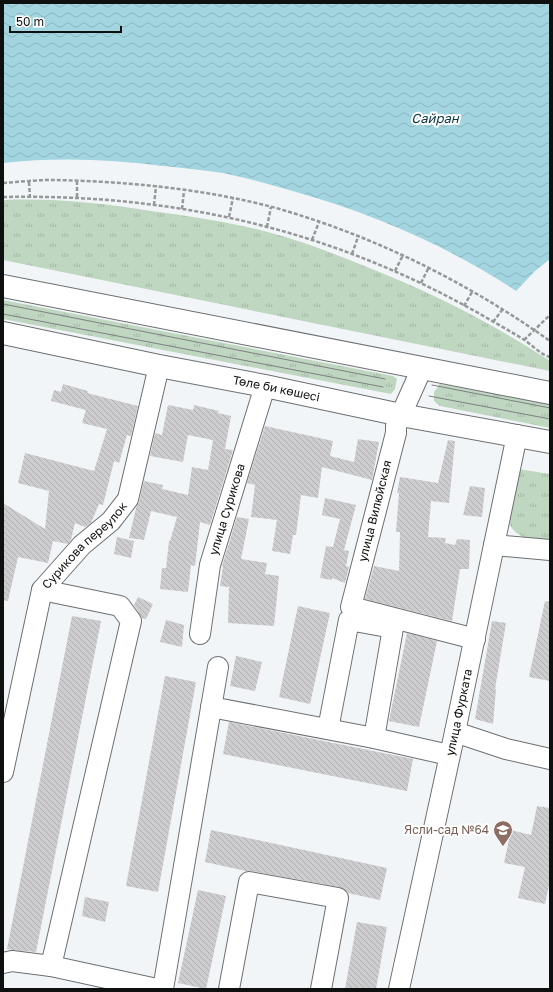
<svg xmlns="http://www.w3.org/2000/svg" width="553" height="992" viewBox="0 0 553 992" font-family="'Golos Text',sans-serif">
<style>
.grass{fill:url(#grass-tufts)}
.water{fill:url(#water-waves)}
.building{fill:url(#building-back-hatch)}
.lines{fill:none;stroke-linecap:round;stroke-linejoin:round}
.minor-casing{stroke:#6d7072;stroke-width:22}
.major-casing{stroke:#6d7072;stroke-width:24}
.path{stroke:#959899;stroke-width:2.5;stroke-dasharray:4 2;stroke-linecap:butt}
.minor{stroke:#fff;stroke-width:20}
.major{stroke:#fff;stroke-width:22}
.tram{stroke:#7e8081;stroke-width:1}
.labels{text-anchor:middle;stroke-width:4;stroke-linejoin:round;paint-order:stroke}
.street-label{font-size:12px;fill:#0e0f0f;stroke:#fff}
.education-label{font-size:12px;fill:#785e54;stroke:#fff;text-anchor:end}
.water-label{font-size:13px;font-style:italic;fill:#0a3841;stroke:#fff}
</style>
<defs>
<pattern id="grass-tufts" width="24" height="20" patternUnits="userSpaceOnUse"><rect width="24" height="20" fill="#bfd6c1"/><path d="M3 7l-1-3M5 7V3M7 7l1-3M15 17l-1-3M17 17v-4M19 17l1-3" fill="none" stroke="#a3b6a5"/></pattern>
<pattern id="water-waves" width="16" height="10" patternUnits="userSpaceOnUse"><rect width="16" height="10" fill="#a3d5e0"/><path d="M0 5q4-4 8 0t8 0" fill="none" stroke="#8bb6bf"/></pattern>
<pattern id="building-back-hatch" width="6" height="6" patternUnits="userSpaceOnUse"><rect width="6" height="6" fill="#cdcccf"/><path d="M-1 5l2 2M0 0l6 6M5-1l2 2" fill="none" stroke="#afaeb1"/></pattern>
</defs>
<rect width="100%" height="100%" fill="#f2f5f7"/>
<path class="grass" d="M3,200C52,198 102,203 151,211C183,215 215,220 247,227C288,236 328,251 367,267C431,292 492,323 550,361V371L3,260Z
M3,300L393,376L397,379L395,389L391,394L3,319Z
M440,384L550,404V428L440,406L434,401V392Z
M518,469L550,474V541C534,540 517,540 509,523Z"/>
<path class="water" d="M3,3H550V259L535,271L516,291C448,246 374,214 296,192C272,185 248,178 223,173C203,170 183,168 163,166C109,159 57,157 3,163Z"/>
<path class="building" d="M63,384L88,391L87,393L138,406L131,436L127,435L119,463L114,461L103,505L99,504L91,523L85,527L75,523L71,540L68,544L53,541L48,563L18,557L8,601L3,600V503L45,529L49,491L18,483L25,453L94,471L107,429L82,423L86,410L51,401L54,390L61,392Z
M168,405L193,410L194,405L219,411L218,413L231,416L225,449L233,450L210,525L200,522L195,566L191,565L188,592L160,589L162,568H166L169,541H170L177,517L151,511L144,540L129,538L136,508L139,502L144,481L163,485L162,489L188,495L192,467L208,470L213,440L188,435L183,462L150,456L155,433L162,435Z
M265,426L333,441L330,456L354,462L358,439L379,442L372,480L322,467L318,498L301,495L296,535H293L290,554L272,551L277,520L251,517L255,485L247,483Z
M448,440L455,441L449,503L431,501L428,537L446,538L445,543L455,545L457,539L470,540L469,569H460L452,621L365,599L374,566L399,571L400,532H396L399,493H397L400,477L438,483Z
M470,486L485,488L482,517L463,515Z
M325,498L356,505L344,550L349,551L346,566L349,567L345,583L332,578V580L320,578L326,546L333,547L340,519L322,515Z
M237,517L249,519L241,559L267,563L265,574L279,576L274,626L228,623L229,587L220,586L223,566H222Z
M117,537L134,541L131,558L114,554Z
M138,597L153,604L146,619L142,618L134,605Z
M545,601L550,602V681L529,677Z
M298,606L330,613L310,704L279,697Z
M72,616L101,621L36,952L12,950L7,949Z
M166,620L184,625L182,647L160,642Z
M492,621L506,623L495,689H496L493,724L475,719Z
M407,633L437,641L419,727L389,721Z
M236,656L262,662L255,691L230,686Z
M165,676L196,682L158,892L126,886Z
M229,722L413,759L407,791L223,754Z
M537,806L550,808V881L545,904L518,898L525,867L504,863L511,830L531,835Z
M211,830L387,868L380,900L348,893L345,889L340,887L251,871H246L205,862Z
M198,890L226,896L206,989L178,983Z
M85,897L109,902L105,922L82,916Z
M357,922L387,927L376,989H345Z"/>
<g class="lines">
<defs>
<g id="minor">
<path d="M422,368L396,426V433L351,607L475,639"/>
<path d="M494,545L550,550"/>
<path d="M42,590L120,606L131,621L51,966"/>
<path id="s1" d="M200,634L210,565L265,386"/>
<path d="M211,707L374,738L449,755"/>
<path d="M328,729L349,620L393,628L374,738"/>
<path d="M455,732L506,749L550,759"/>
<path id="s2" d="M3,772L42,590L82,545L111,521L128,499L159,366"/>
<path d="M3,963L12,961L51,966L157,989"/>
<path d="M163,989L218,667"/>
<path d="M229,989L249,882L338,898L321,989"/>
<path id="s3" d="M399,989L455,732L517,435"/>
</g>
<g id="major">
<path d="M3,286L550,393"/>
<path id="s4" d="M3,333L159,366L265,386L401,415L550,442"/>
</g>
</defs>
<use href="#minor" class="minor-casing"/>
<use href="#major" class="major-casing"/>
<path class="path" d="M77,181V198
M29,182L30,197
M3,183C19,182 35,180 51,180C124,181 206,189 276,208C374,236 467,282 550,341
M3,197C147,194 283,219 414,280C451,297 488,318 523,339C531,344 541,355 550,357
M154,205L156,186
M182,209L184,191
M229,217L233,198
M267,227L271,207
M312,240L319,222
M352,254L358,237
M395,271L403,255
M421,283L429,267
M464,306L472,292
M493,322L503,309
M524,340L550,315"/>
<use href="#minor" class="minor"/>
<use href="#major" class="major"/>
<path class="tram" d="M3,304L385,379
M3,314L383,387
M432,385L550,408
M429,396L550,419"/>
</g>
<defs>
<symbol id="school-pin" viewBox="-11 -11 22 30"><path d="M0 17L-7.5 6A9.5 9.5 0 1 1 7.5 6Z" fill="#8d6e63" stroke="#fff"/><path d="M0-5L7-2L0 1L-7-2ZM-4 1L0 2.5L4 1V4Q0 6-4 4Z" fill="#fff"/></symbol>
</defs>
<g fill-rule="evenodd">
<use href="#school-pin" x="492" y="819" width="22" height="30"/>
</g>
<g class="labels">
<g class="street-label">
<text dy="4" stroke="none"><textPath href="#s4" startOffset="279">Төле би көшесі</textPath></text>
<text dy="4" stroke="none"><textPath href="#s1" startOffset="128">улица Сурикова</textPath></text>
<text transform="translate(375 511) rotate(-76)" y="4">улица Вилюйская</text>
<text dy="4" stroke="none"><textPath href="#s2" startOffset="248">Сурикова переулок</textPath></text>
<text dy="4" stroke="none"><textPath href="#s3" startOffset="283">улица Фурката</textPath></text>
</g>
<g class="education-label">
<text x="489" y="834">Ясли-сад №64</text>
</g>
<g class="water-label">
<text x="435" y="123">Сайран</text>
</g>
</g>
<rect width="553" height="992" fill="none" stroke="#0e0f0f" stroke-width="8"/>
<path d="M10 26v6h111v-6" fill="none" stroke="#0e0f0f" stroke-width="2"/>
<text x="16" y="26" font-size="12" fill="#0e0f0f" stroke="#ffffff" stroke-width="3" paint-order="stroke">50 m</text>
</svg>
